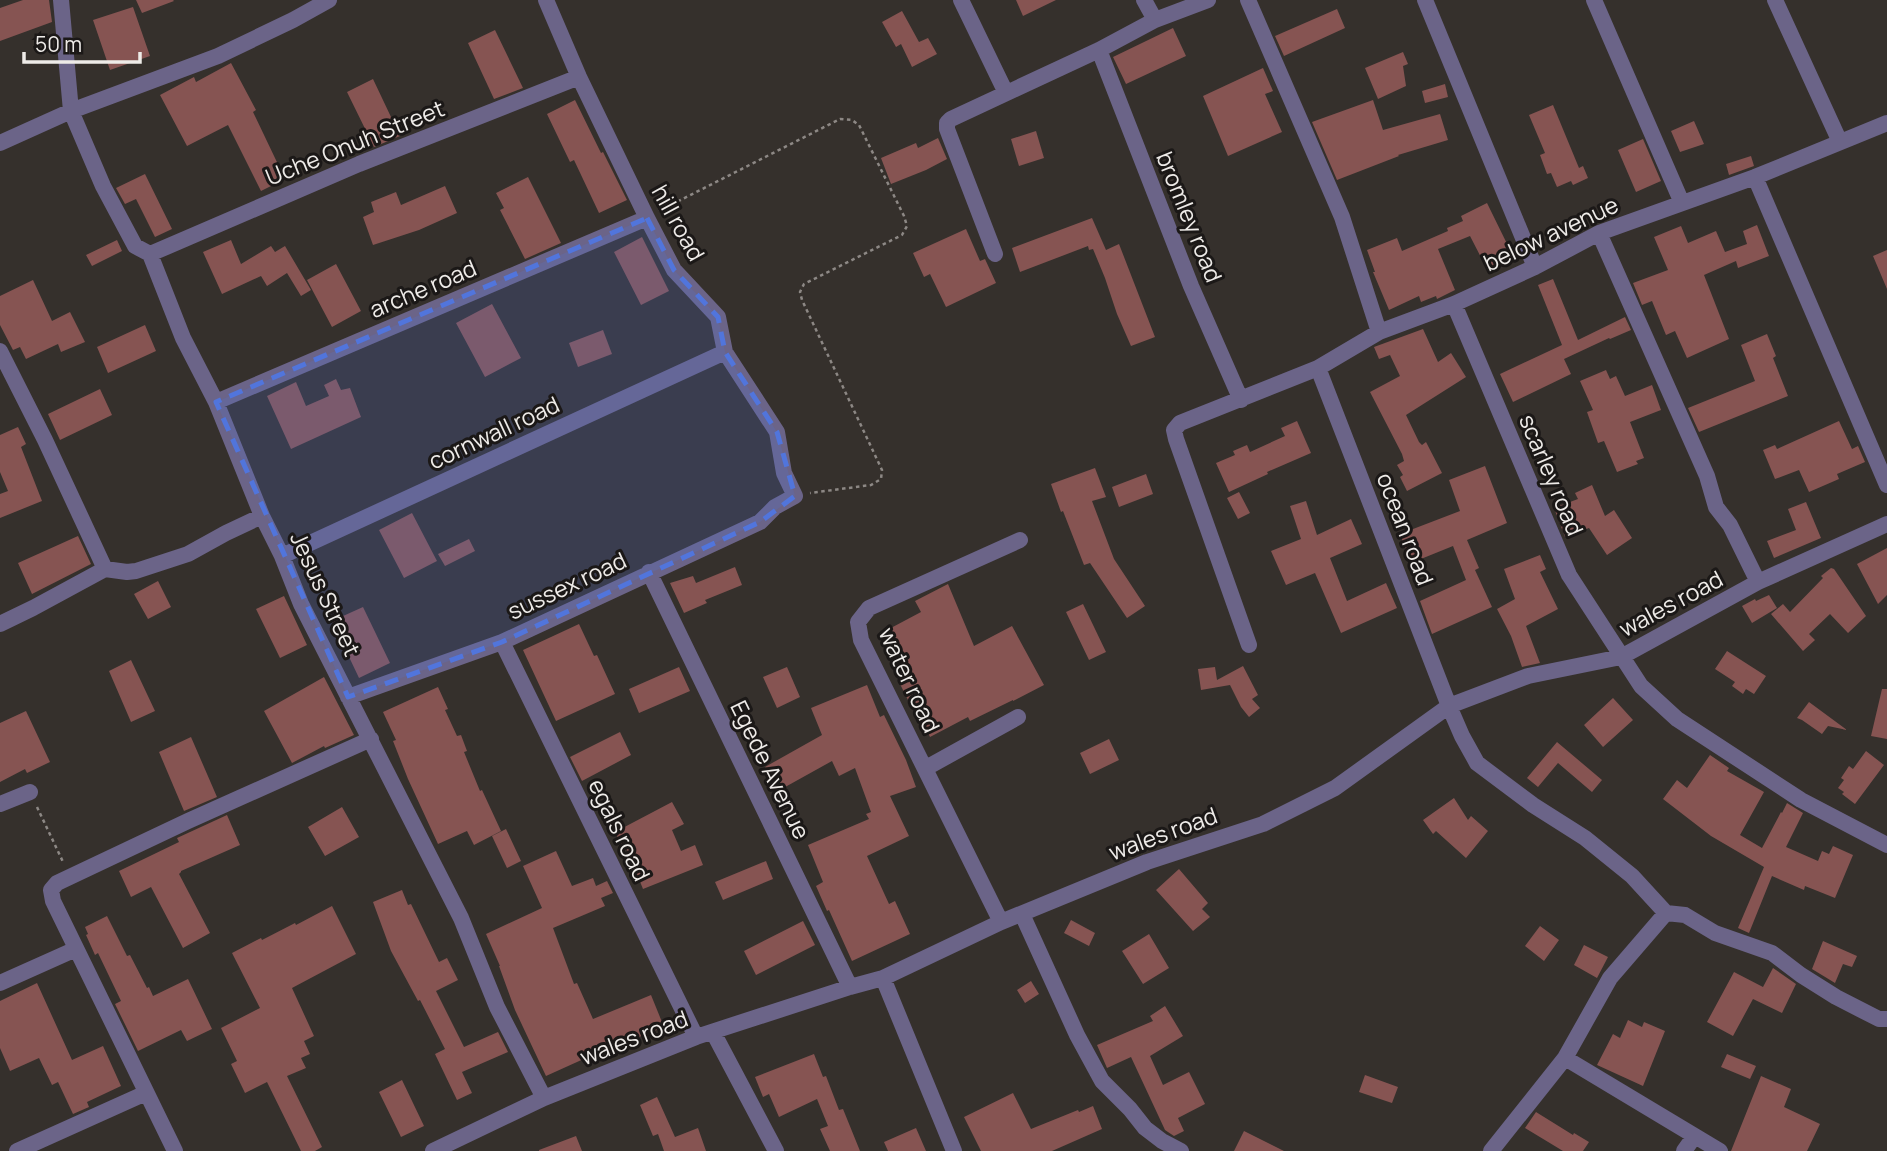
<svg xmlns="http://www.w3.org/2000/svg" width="1887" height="1151" viewBox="0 0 1887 1151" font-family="Manrope,sans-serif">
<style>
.building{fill:#865452}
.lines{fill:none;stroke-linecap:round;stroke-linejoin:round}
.path{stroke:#8d8885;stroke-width:2.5;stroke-dasharray:3.5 3.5;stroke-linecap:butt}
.minor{stroke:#6b6488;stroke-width:16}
.marked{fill:#5175dc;fill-opacity:0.2;stroke:#5175dc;stroke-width:5;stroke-dasharray:14 9;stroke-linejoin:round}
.labels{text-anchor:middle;stroke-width:6;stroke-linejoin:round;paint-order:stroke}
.street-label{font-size:23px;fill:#eeebe8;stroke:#1b1817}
</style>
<rect width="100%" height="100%" fill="#35302c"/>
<path class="building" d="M23,0H49L52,22L0,41V8Z
M136,0H173L174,1L142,13Z
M1016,0H1056L1023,16Z
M133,7L150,56L110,70L93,20Z
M1337,9L1345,28L1284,56L1275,36Z
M902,11L919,42L928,38L937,54L912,67L901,44L896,47L882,22Z
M1173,28L1186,56L1126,84L1113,57Z
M495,30L523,88L494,99L468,43Z
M1403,52L1408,64L1403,66L1406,86L1378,99L1365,68Z
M231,63L256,110L253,112L285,179L261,191L228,125L187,146L160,95L194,77L196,82Z
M1263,68L1273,91L1265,94L1282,132L1228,156L1203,96Z
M373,79L400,136L374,147L347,92Z
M1445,84L1448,97L1425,103L1422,91Z
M575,100L601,153L603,152L627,200L599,213L574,160L570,162L547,114Z
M1373,100L1383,130L1440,114L1448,140L1398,155L1399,156L1337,180L1312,122Z
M1553,105L1579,168L1583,166L1588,178L1573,185L1571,181L1557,187L1551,173L1547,174L1540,155L1545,153L1529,115Z
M1694,121L1704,144L1680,152L1671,131Z
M1036,131L1044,158L1019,166L1011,139Z
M938,138L947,159L926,170L891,184L881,158L916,143L918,148Z
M1643,139L1661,181L1636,192L1618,150Z
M1751,156L1754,166L1729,175L1726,164Z
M145,174L172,229L155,237L136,199L125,204L116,188Z
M528,177L561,243L525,259L500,210L504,208L496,193Z
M445,186L457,213L419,230L373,245L363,217L374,212L371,202L396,192L401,205Z
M1487,203L1513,256L1487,269L1470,236L1438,249L1455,290L1437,299L1436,296L1421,302L1419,296L1389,310L1373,272H1375L1367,250L1397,238L1402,251L1448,231L1447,228L1463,221L1461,216Z
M1092,218L1106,250L1119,244L1155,337L1131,346L1117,314L1105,278L1093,249L1089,250L1088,246L1020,272L1012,248Z
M1757,225L1769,256L1738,268L1736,261L1704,275L1729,339L1687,358L1675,331L1666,335L1652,301L1642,305L1633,283L1668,270L1654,237L1681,226L1688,243L1716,231L1725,252L1747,244L1743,231Z
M966,229L980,261L985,259L996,283L946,307L930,274L924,277L913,253Z
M642,237L669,291L641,305L614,252Z
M117,240L122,251L92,266L86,255Z
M231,240L241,264L271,246L275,252L285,246L311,290L301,296L287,273L267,286L261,276L222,294L203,252Z
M1887,250V289L1873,256Z
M336,264L361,311L332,327L307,280Z
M1553,279L1578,340L1625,317L1631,330L1610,339L1609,338L1564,359L1571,374L1513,402L1500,374L1562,345L1538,285Z
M33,280L52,321L70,312L85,342L61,352L58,344L26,359L20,347L13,350L0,325V296Z
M492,304L521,358L485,377L456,323Z
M145,325L156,351L108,373L97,347Z
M1423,329L1438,362L1451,353L1466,377L1406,415L1419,442L1422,445L1426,442L1442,473L1407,491L1400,477L1403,475L1397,465L1404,461L1402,454L1370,392L1400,376L1390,355L1379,359L1374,347Z
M603,330L612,354L578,367L569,343Z
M1767,334L1776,356L1773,358L1788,396L1699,432L1688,408L1755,381L1741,345Z
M1606,370L1610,379L1616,376L1625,396L1652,385L1661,410L1630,422L1644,458L1636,461L1638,464L1617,472L1604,441L1598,443L1587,412L1593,410L1580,381Z
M336,379L341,390L350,388L361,417L291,449L267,396L296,382L306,406L329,396L324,385Z
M100,389L112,415L60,440L48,414Z
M1297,421L1311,453L1267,472L1268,474L1229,492L1216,463L1235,455L1233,451L1247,445L1250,452L1285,436L1281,428Z
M1839,421L1852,449L1858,446L1865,462L1837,474L1839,479L1809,492L1799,470L1775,479L1763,450L1775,445L1777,449Z
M18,427L26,444L21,447L42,501L0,518V494L8,491L0,472V435Z
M1485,466L1507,523L1467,540L1479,568L1475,570L1492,607L1432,634L1420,601L1466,580L1453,546L1411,563L1400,534L1460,511L1449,480Z
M1095,468L1106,497L1092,501L1114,559L1145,606L1127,618L1090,563L1084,565L1063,511L1061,512L1051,484Z
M1146,474L1153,494L1119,507L1112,487Z
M1592,485L1605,516L1614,510L1632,538L1607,555L1589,528L1565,537L1554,508L1578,499L1575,493Z
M1239,492L1250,513L1238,519L1227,498Z
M1306,501L1317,535L1351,519L1362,544L1330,558L1347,601L1386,583L1397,608L1341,633L1315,573L1286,585L1271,551L1301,539L1290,506Z
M1806,502L1821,538L1774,558L1767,541L1796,530L1788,509Z
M412,513L437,561L404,578L379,530Z
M78,536L91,564L32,594L18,563Z
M469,539L475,551L445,566L438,554Z
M1887,548V595L1878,604L1857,564Z
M1540,555L1546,569L1540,572L1558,609L1526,626L1540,663L1522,667L1511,636L1497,609L1515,599L1504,569Z
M735,567L742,585L705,600L707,603L684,613L670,583L693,576L696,583Z
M1831,568L1834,569L1866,616L1848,633L1830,614L1809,634L1815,640L1803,651L1771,614L1783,604L1790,612L1823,578L1821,576Z
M158,581L171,607L148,619L134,594Z
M948,584L974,646L1012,626L1044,685L1013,701V700L970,721L968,717L930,737L915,706L912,708L900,684L906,681L891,652L899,648L889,629L921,612L915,601Z
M1769,595L1777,608L1752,623L1742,606L1755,599L1756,601Z
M284,596L307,645L280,658L256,609Z
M1083,604L1106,652L1089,660L1066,612Z
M363,607L390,663L359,678L332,621Z
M579,624L594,656L597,655L615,694L556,721L523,650Z
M1727,651L1766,676L1754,694L1746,689L1743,694L1732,686L1735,682L1715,669Z
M131,660L155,711L131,722L109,671Z
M1243,666L1258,695L1252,699L1260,708L1249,717L1241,707L1230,685L1201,690L1198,669L1215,667L1217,680Z
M679,667L690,691L639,713L629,689Z
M787,667L800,697L777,708L763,677Z
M324,677L354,735L325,748L324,746L292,763L264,711Z
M867,685L880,717L884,715L906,760L916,787L890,796L909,836L867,856L889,904L895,901L910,934L852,961L829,910L827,911L816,886L823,882L808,845L869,819L866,814L871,812L855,768L839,776L832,761L778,791L765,767L822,735L811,708Z
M438,687L448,709L445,710L457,736L461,735L467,751L464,752L480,791L482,790L501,831L474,845L467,831L438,844L408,779L393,741L396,740L383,712Z
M1882,689H1887V739L1871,736Z
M1613,698L1633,720L1603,747L1584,725Z
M1809,702L1847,730L1828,726L1822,734L1802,720L1797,718Z
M26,711L50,762L27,773L25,769L0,782V723Z
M620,732L631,755L582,781L570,757Z
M191,737L217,797L184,811L159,752Z
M1109,739L1119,760L1090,774L1080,753Z
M1557,742L1602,780L1592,792L1558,763L1538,787L1527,778Z
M1866,751L1884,765L1855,804L1842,794L1844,792L1838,788L1844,780L1841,778L1849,766L1853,769Z
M1710,755L1729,768L1727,771L1764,792L1740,835L1762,848L1781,812L1782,813L1787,803L1803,813L1786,847L1818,861L1822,851L1829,854L1833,846L1853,855L1835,898L1805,886L1804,890L1772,876L1749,933L1738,928L1764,867L1711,836L1663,799L1677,780L1687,788Z
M1454,798L1468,820L1471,816L1488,831L1466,858L1436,831L1433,834L1423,820Z
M672,802L684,824L672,830L681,851L695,845L703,865L643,889L626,847L623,849L615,832Z
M342,807L359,837L325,856L308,827Z
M227,815L240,845L181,871V872L179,874L210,933L183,948L151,887L131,897L119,871L179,842L177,838Z
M506,829L521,861L507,868L492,836Z
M556,851L572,886L593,878L596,886L607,881L613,893L601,898L605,906L553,928L574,984L577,983L593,1019L651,995L664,1027L609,1049L608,1048L546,1076L515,1010L499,966H500L486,934L542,908L523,866Z
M766,861L773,879L723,900L715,882Z
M1179,869L1208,903L1202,909L1210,917L1193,931L1156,890Z
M402,890L408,905L411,904L439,962L447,958L458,980L436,991L464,1047L498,1032L508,1052L462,1072L472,1093L457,1100L435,1054L445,1049L420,1000L418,1001L391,951L373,902Z
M332,906L356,954L292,988L314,1036L304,1041L310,1054L301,1058L306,1068L287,1076L322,1147L315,1151H301L267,1082L245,1093L231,1064L237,1061L221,1028L260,1008L232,953L261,938L262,940L295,923L296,925Z
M107,916L127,956L130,955L147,988L149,987L153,996L188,979L212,1029L187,1041L181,1030L138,1051L115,1004L121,1001L98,953L95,955L86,935L88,934L85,927Z
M1071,920L1095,933L1089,946L1064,933Z
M803,921L815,945L756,975L744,951Z
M1540,926L1559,940L1544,961L1525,946Z
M1149,934L1169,968L1143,984L1122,951Z
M1823,941L1857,956L1852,967L1843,964L1835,983L1812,969Z
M1584,945L1608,957L1597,978L1574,965Z
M1773,968L1796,984L1782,1013L1753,999L1733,1036L1707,1022L1734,972L1763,987Z
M1031,981L1039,994L1025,1003L1017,990Z
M37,983L72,1060L103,1046L121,1086L87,1102L89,1107L73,1114L58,1082L52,1085L39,1058L10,1071L0,1048V1001Z
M1165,1006L1183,1036L1150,1056L1163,1085L1189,1072L1205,1104L1178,1118L1184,1131L1174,1136L1165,1130L1131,1057L1107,1068L1097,1045L1153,1021L1150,1016Z
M1628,1020L1642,1027L1644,1022L1665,1031L1643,1086L1597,1065L1613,1034L1620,1038Z
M814,1054L823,1077L826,1076L839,1110L843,1109L860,1151H830L820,1129L828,1126L817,1099L779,1117L769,1094L763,1097L755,1077Z
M1727,1054L1756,1066L1750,1079L1721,1067Z
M1365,1075L1398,1087L1392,1103L1359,1092Z
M1761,1076L1791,1089L1784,1107L1820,1124L1807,1151H1731Z
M402,1080L424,1126L401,1137L379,1092Z
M1013,1093L1031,1129L1078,1110L1079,1112L1093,1106L1102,1129L1052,1151H981L964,1117Z
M657,1097L675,1137L698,1128L706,1151H664L658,1134L653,1136L640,1105Z
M1536,1112L1573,1135L1574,1133L1589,1142L1583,1151H1563L1525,1128Z
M916,1128L926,1151H888L884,1142Z
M1244,1131L1284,1151H1234Z
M576,1136L582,1151H539V1150Z"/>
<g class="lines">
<path class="path" d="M659,211L840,119L852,120L859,125L904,216L907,226L902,235L804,284L800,292L802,300L882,470L881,479L871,485L810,493
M37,807L64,864"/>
<path class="minor" d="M61,0L71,111L103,186L135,246L150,254L183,338L216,402L262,516L282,556L301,604L461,918L497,1007L544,1098
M961,0L1006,93
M1144,0L1155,20
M1248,0L1342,217L1379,332
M1425,0L1535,267
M1594,0L1682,203
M1775,0L1840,142
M1099,50L1191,286L1241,400
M0,143L71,111L218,56L293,20L329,0
M1755,177L1887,485
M1599,233L1707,476L1716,507L1730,525L1758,582
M150,254L359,164L579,77
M995,254L947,129V123L951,119L1099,50L1155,20L1208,0
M1454,304L1569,575L1641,686L1677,719L1801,800L1887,845
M0,351L45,440L105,569
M1318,368L1449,706L1462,736L1477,763L1533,805L1585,838L1632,876L1666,913L1685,915L1715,933L1772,953L1801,975L1836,997L1879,1019H1887
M216,402L647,218
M282,556L725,352
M649,572L850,987
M0,624L33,608L105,569L127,572L136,571L188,554L226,533L262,516
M502,642L696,1037
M1249,645L1176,439L1174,430L1180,423L1318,368L1379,332L1454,304L1535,267L1599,233L1755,177L1887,123
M348,697L502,642L760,522L775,507L795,496L784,473L777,432L725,352L718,317L674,270L647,218L579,77L546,0
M926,768L1018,717
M0,804L30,792
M1022,914L1077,1035L1102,1081L1130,1109L1145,1128L1162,1141L1181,1151
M1001,922L861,640L858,622L869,608L1020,540
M883,978L954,1151
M0,983L76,949
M713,1032L776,1151
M1565,1058L1720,1151
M17,1151L146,1093
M175,1151L53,901L51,890L57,883L188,821L371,739
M433,1151L544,1098L696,1037L850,987L883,978L1001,922L1147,862L1263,824L1335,788L1449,706L1528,676L1621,657L1758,582L1887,524
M1491,1151L1565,1058L1610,978L1666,913
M1684,1151L1694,1137"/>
</g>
<path class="marked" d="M647,218L674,270L718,317L725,352L777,432L795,496L760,522L502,642L348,697L216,402Z"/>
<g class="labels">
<g class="street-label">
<text transform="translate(355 143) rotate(-22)" y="8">Uche Onuh Street</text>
<text transform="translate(1189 217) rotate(68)" y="8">bromley road</text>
<text transform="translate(678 223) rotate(61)" y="8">hill road</text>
<text transform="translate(1551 234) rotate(-25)" y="8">below avenue</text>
<text transform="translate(423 289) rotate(-23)" y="8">arche road</text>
<text transform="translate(494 433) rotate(-25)" y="8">cornwall road</text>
<text transform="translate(1551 475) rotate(67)" y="8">scarley road</text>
<text transform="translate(1405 529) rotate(69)" y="8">ocean road</text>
<text transform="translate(567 586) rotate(-25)" y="8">sussex road</text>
<text transform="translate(325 594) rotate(65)" y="8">Jesus Street</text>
<text transform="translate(1671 604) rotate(-28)" y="8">wales road</text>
<text transform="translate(909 680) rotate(65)" y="8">water road</text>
<text transform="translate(770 770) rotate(64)" y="8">Egede Avenue</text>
<text transform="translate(619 830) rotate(64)" y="8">egals road</text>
<text transform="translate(1163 834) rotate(-20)" y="8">wales road</text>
<text transform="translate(634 1038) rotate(-21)" y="8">wales road</text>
</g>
</g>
<path d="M24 52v10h116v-10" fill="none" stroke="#eeebe8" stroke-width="3.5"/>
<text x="35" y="52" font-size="21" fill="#eeebe8" stroke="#1b1817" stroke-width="5" paint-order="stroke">50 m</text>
</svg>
